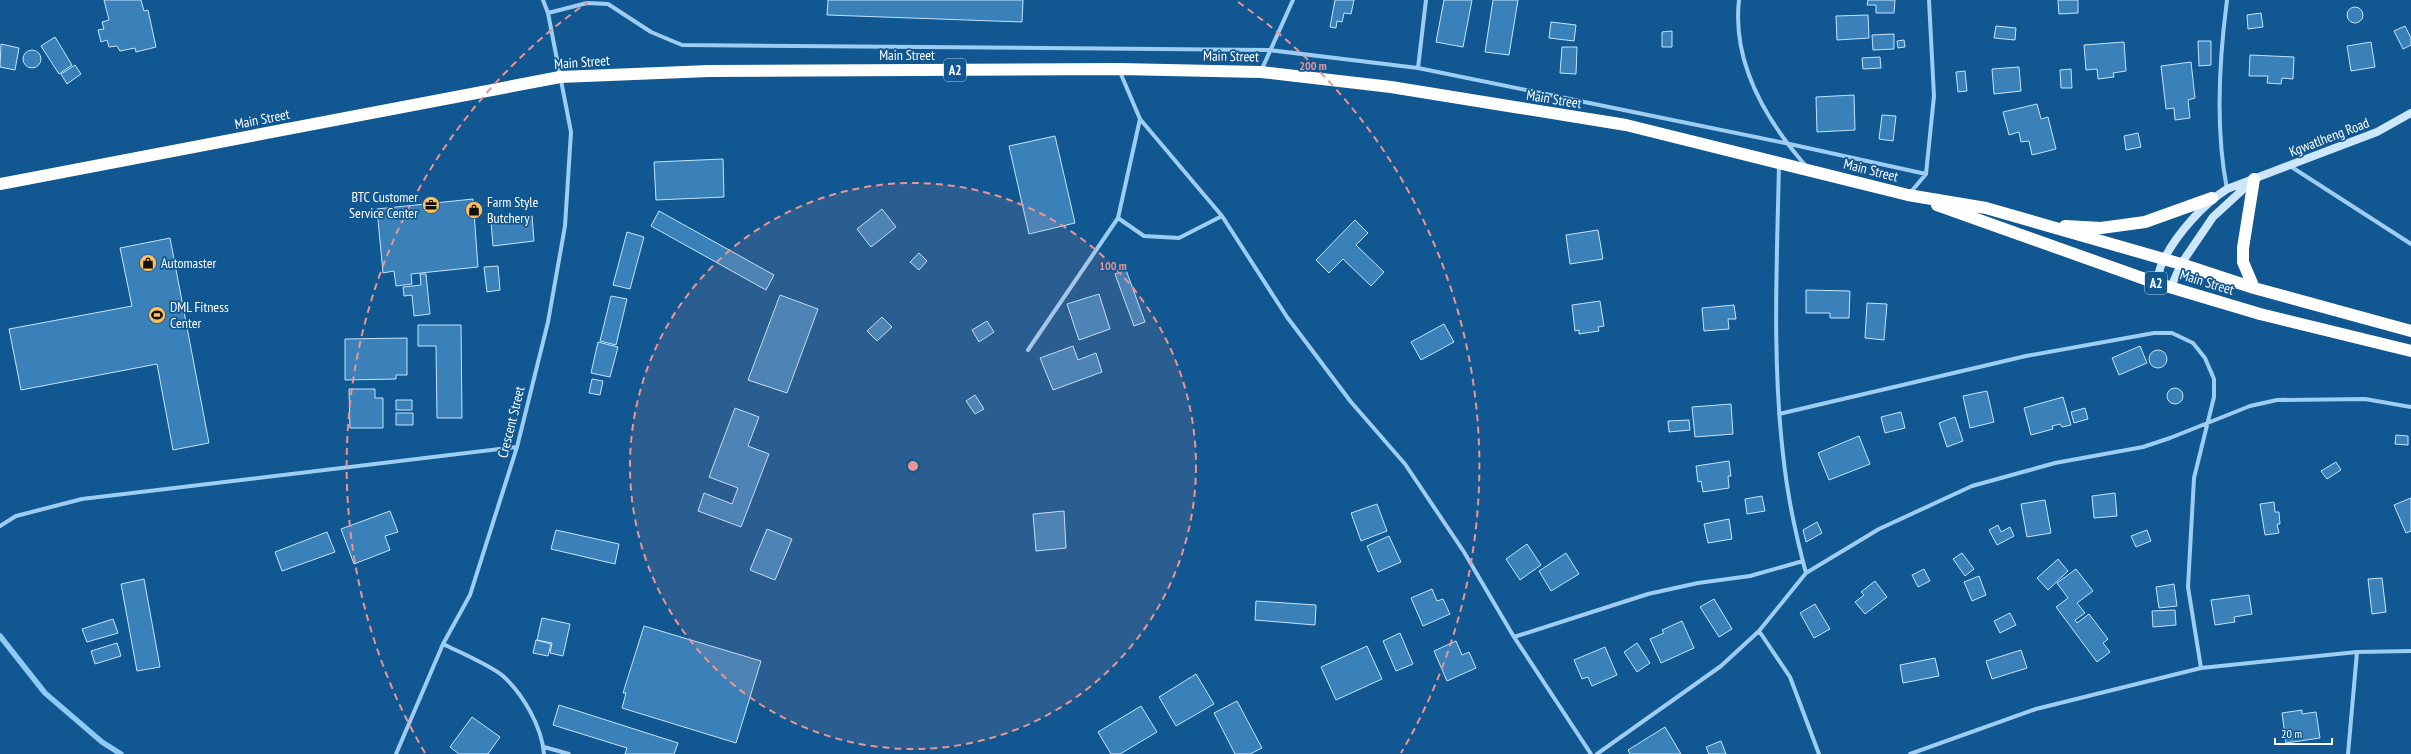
<svg xmlns="http://www.w3.org/2000/svg" width="2411" height="754" viewBox="0 0 2411 754" font-family="'PT Sans Narrow',sans-serif">
<style>
.lines{fill:none;stroke-linecap:round;stroke-linejoin:round}
.stream{stroke:#8ecaf6;stroke-width:5.5}
.building{fill:#3a81ba;stroke:#c4e4fd}
.street{stroke:#9dcdf3;stroke-width:4}
.secondary{stroke:#cce6fc;stroke-width:8}
.highway{stroke:#fff;stroke-width:12}
.ring{fill:none;stroke:#ea9494;stroke-width:2;stroke-dasharray:7 5}
.labels{text-anchor:middle;stroke-width:3.5;stroke-linejoin:round;paint-order:stroke}
.shield{fill:#115791;stroke:#b8cdde;stroke-width:1}
.shield-label{font-size:13px;font-weight:bold;fill:#fff}
.street-label{font-size:14px;fill:#fff;stroke:#115791}
.poi-label{font-size:14px;fill:#fff;stroke:#115791;text-anchor:start}
.centre{fill:#ea9494;stroke:#115791;stroke-width:2}
.ring-label{font-size:12px;text-anchor:middle;font-weight:bold;fill:#ea9494;stroke:#115791;stroke-width:3.5;stroke-linejoin:round;paint-order:stroke}
</style>
<rect width="100%" height="100%" fill="#115791"/>
<g class="lines">
<path class="stream" d="M0,636L45,693L102,742L121,754"/>
</g>
<path class="building" d="M104,0H141L144,11L148,10L156,47L136,52L135,48L120,51L117,46L109,47L107,40L101,42L98,30L104,29L102,22L109,20Z
M828,0H1023L1022,22L827,15Z
M1335,0H1354L1351,14L1344,13L1342,22L1337,21L1336,28L1330,27Z
M1444,0H1472L1463,47L1436,42Z
M1493,0H1518L1509,55L1485,52Z
M1868,0H1895L1894,13H1876V5H1867Z
M2058,0H2078V13L2059,14Z
M2347 15a8 8 0 1 1 16 0a8 8 0 1 1-16 0Z
M2261,13L2263,27L2248,29L2247,15Z
M1868,15L1869,38L1837,40L1836,16Z
M1551,22L1576,25L1574,41L1549,38Z
M1996,26L2016,28L2015,40L1994,38Z
M2405,26L2411,38V45L2403,49L2394,31Z
M1672,31V47H1662V32Z
M1894,34V49L1873,50L1872,35Z
M55,37L72,65L59,74L41,46Z
M1904,40L1905,47L1898,48L1897,41Z
M2198,41H2211V65L2199,66Z
M2124,42L2126,71L2113,73L2114,77L2098,79L2097,69L2086,70L2084,45Z
M2371,42L2375,67L2351,71L2347,46Z
M1,44L19,48L15,70L0,67Z
M1562,47H1577L1576,74L1560,73Z
M23 59a9 9 0 1 1 18 0a9 9 0 1 1-18 0Z
M2250,55L2294,57L2293,79L2282,78L2281,84L2267,83L2268,76H2249Z
M1880,57L1881,68L1863,69L1862,58Z
M2191,62L2195,98L2188,100L2190,118L2175,120L2174,108L2166,109L2161,66Z
M75,65L81,74L67,84L61,74Z
M2019,67L2021,91L1994,94L1992,69Z
M2071,69L2072,88H2061L2060,70Z
M1965,71L1967,91L1958,92L1956,72Z
M1854,95L1855,130L1817,132L1816,97Z
M2037,104L2041,119L2048,117L2056,149L2032,155L2029,141L2021,142L2019,132L2009,135L2003,112Z
M1882,115L1896,116L1893,141L1879,139Z
M2138,133L2141,147L2126,150L2124,136Z
M1055,136L1075,223L1029,234L1009,146Z
M723,159L724,197L656,200L654,162Z
M473,199L478,267L411,274L412,284L396,286L394,271L383,273L377,209Z
M882,209L896,227L871,247L857,229Z
M659,211L774,275L766,290L651,226Z
M532,216L534,241L493,246L491,221Z
M1355,220L1368,233L1356,245L1384,272L1371,286L1343,259L1329,273L1316,260Z
M1598,230L1603,259L1570,264L1566,235Z
M627,232L644,237L630,289L613,285Z
M170,238L209,443L173,450L157,364L21,390L9,329L132,306L120,248Z
M919,253L927,261L919,270L910,262Z
M498,266L500,290L487,292L484,267Z
M1126,270L1145,322L1134,326L1115,274Z
M420,274H426L430,314L414,316L412,295L404,296L403,287L421,285Z
M1806,290L1850,291L1849,318H1830V313H1806Z
M1099,294L1110,329L1079,340L1067,304Z
M780,295L818,309L787,393L748,380Z
M611,296L627,299L616,345L600,341Z
M1600,301L1604,326L1598,327L1599,331L1579,334V330L1575,331L1572,305Z
M1867,303L1887,304L1884,340L1865,338Z
M1734,305L1736,319H1728L1729,329L1704,331L1702,308Z
M882,317L892,327L877,341L867,331Z
M987,321L994,332L979,342L972,330Z
M1444,324L1454,342L1421,360L1411,342Z
M418,325H461L462,418H437L436,346H418Z
M407,338V375H396V379L345,380V339Z
M598,342L618,347L610,377L591,373Z
M1073,346L1078,360L1096,353L1102,372L1053,390L1040,358Z
M2140,346L2147,363L2119,375L2112,358Z
M2149 359a9 9 0 1 1 18 0a9 9 0 1 1-18 0Z
M592,379L603,381L600,395L589,393Z
M2167 396a8 8 0 1 1 16 0a8 8 0 1 1-16 0Z
M349,389H375V398H383V428H350Z
M1987,391L1994,422L1970,428L1963,396Z
M975,395L984,409L975,414L966,401Z
M2063,397L2071,425L2062,427L2060,424L2052,426L2053,429L2031,435L2024,408Z
M396,400H412V410H396Z
M1731,404L1733,434L1695,437L1692,407Z
M735,408L759,417L748,446L769,454L741,527L698,511L704,493L732,504L738,488L709,477Z
M2085,408L2088,419L2074,423L2071,412Z
M1901,412L1905,428L1885,433L1881,417Z
M396,413H413V425H396Z
M1955,417L1963,441L1947,447L1939,423Z
M1689,420L1690,430L1669,432L1668,421Z
M2396,435L2408,436V445L2395,444Z
M1859,436L1870,464L1829,480L1818,453Z
M1729,461L1731,476H1728L1729,488L1703,492L1701,481L1698,482L1696,466Z
M2336,462L2341,470L2327,479L2321,471Z
M2115,493L2117,516L2094,518L2092,496Z
M1762,496L1765,511L1747,514L1745,499Z
M2411,498V531L2406,533L2394,505Z
M2045,500L2051,533L2027,537L2021,504Z
M2274,502L2275,512H2279L2280,524H2277L2279,533L2265,535L2260,504Z
M1377,504L1387,531L1361,541L1351,513Z
M390,511L398,532L385,536L390,550L354,564L341,529Z
M1064,511L1066,548L1036,551L1033,514Z
M1729,519L1732,539L1708,543L1704,524Z
M1817,522L1822,533L1806,542L1803,530Z
M1998,525L2001,532L2010,527L2014,536L1997,545L1989,530Z
M767,529L792,539L775,580L750,570Z
M556,530L619,544L615,564L551,549Z
M2147,530L2151,541L2136,547L2131,536Z
M327,532L335,552L282,571L275,552Z
M1389,536L1401,562L1378,572L1367,546Z
M1527,544L1541,565L1520,580L1506,559Z
M1566,553L1579,574L1551,591L1539,571Z
M1962,553L1974,569L1965,576L1953,559Z
M2058,559L2068,571L2048,590L2037,578Z
M1924,569L1930,581L1918,587L1912,575Z
M2076,569L2093,591L2077,603L2085,613L2075,620L2077,623L2089,614L2108,639L2103,643L2110,652L2097,662L2056,607L2068,598L2057,583Z
M1979,576L1986,595L1972,601L1964,582Z
M2382,578L2386,612L2372,614L2368,579Z
M144,579L160,667L137,671L121,584Z
M1875,581L1887,597L1865,614L1855,602L1864,595L1861,592Z
M2174,584L2177,606L2159,608L2156,587Z
M1432,589L1437,601L1443,599L1450,614L1423,626L1411,598Z
M2249,595L2252,614L2234,617L2235,622L2215,625L2211,600Z
M1714,599L1732,629L1719,637L1700,607Z
M1256,601L1316,605L1315,625L1255,620Z
M1815,604L1830,629L1814,638L1800,613Z
M2175,610L2176,625L2153,627L2152,611Z
M2010,613L2016,625L2000,633L1994,621Z
M542,618L570,624L563,656L550,653L552,643L537,640Z
M113,619L118,633L87,642L82,629Z
M1682,621L1694,648L1661,663L1650,639L1664,633L1662,630Z
M644,626L761,661L736,743L622,708L626,693H623Z
M1400,633L1413,664L1396,671L1383,641Z
M536,640L551,644L548,656L533,653Z
M1456,641L1462,655L1469,652L1476,668L1447,681L1434,651Z
M117,643L121,656L95,664L91,651Z
M1637,643L1650,663L1637,672L1624,652Z
M1367,646L1382,679L1336,700L1321,667Z
M1605,647L1617,675L1592,686L1588,677L1582,679L1574,660Z
M2021,650L2027,668L1992,679L1986,661Z
M1935,658L1939,676L1903,683L1900,665Z
M1196,674L1214,704L1176,726L1159,697Z
M1237,701L1262,748L1250,754H1235L1214,713Z
M559,705L678,743L674,754H625L627,748L553,725Z
M1141,706L1157,732L1120,754H1111L1098,732Z
M2302,710V714L2316,712L2320,738L2286,743L2282,713Z
M472,717L500,737L488,754H459L450,747Z
M1665,727L1681,754H1630L1628,750Z
M1721,741L1726,754H1709L1706,747Z"/>
<g class="lines">
<path class="street" d="M1739,0C1732,62 1766,120 1805,165
M548,13L587,3L608,4L651,32L682,45L1269,50L1418,68L1785,143L1926,174
M1418,68L1426,0
M1261,71L1293,0
M1120,72L1140,119L1222,216L1287,317L1351,402L1405,464L1464,552L1514,637L1591,754
M1779,164C1777,261 1772,358 1783,454C1787,493 1796,536 1806,573
M2290,166L2411,244
M2227,189C2215,128 2219,61 2227,0
M1910,193L1926,174L1934,96L1929,0
M1118,218L1144,236L1179,238L1222,216
M1028,350L1118,218L1140,119
M1779,414L2026,356L2154,333H2172L2193,343L2205,358L2214,379V397L2194,478L2188,587L2201,668
M0,526L16,516L82,499L517,447
M1759,631L1790,677L1819,754
M1514,637L1648,594L1698,583L1750,576L1803,561
M443,644C459,652 490,665 503,676C523,694 542,727 544,754
M544,747L569,754
M396,754L443,644L470,595L517,447L548,322L565,226L571,132L548,13L543,0
M1597,754L1721,666L1759,631L1806,573L1879,529L1972,486L2055,463L2143,447L2170,438L2250,406L2277,400L2365,399L2411,407
M1910,754L2036,709L2201,668L2357,652L2411,651
M2348,754L2357,652"/>
<path class="secondary" d="M2156,283C2158,275 2160,266 2164,259C2177,234 2203,204 2227,189L2377,132L2411,113
M2171,287L2181,264L2213,217L2251,182"/>
<path class="highway" d="M0,184L560,77L709,71L1119,69L1261,72L1391,87L1626,125L1908,195L1986,208L2181,264L2254,288L2411,331
M1937,205L2156,283L2260,314L2411,351
M2065,226L2101,228L2145,222L2212,198
M2254,288L2243,262V248L2254,179"/>
</g>
<circle cx="913" cy="466" r="283" fill="#ea9494" fill-opacity=".12"/>
<g class="ring">
<circle cx="913" cy="466" r="283"/>
<path d="M425 753A566 566 0 0 1 588 2M1238 2A566 566 0 0 1 1401 753"/>
</g>
<defs>
<symbol id="office-disc" viewBox="-11 -11 22 22"><circle r="9.5" fill="#ffbf5e" stroke="#115791"/><path d="M-6-3h4V-5.5h4V-3h4V5H-6ZM-1-4.5V-3h2v-1.5ZM-6 0V1H6V0Z" fill="#111"/></symbol>
<symbol id="shop-disc" viewBox="-11 -11 22 22"><circle r="9.5" fill="#ffbf5e" stroke="#115791"/><path d="M-5-2.5h2.3a2.7 3.5 0 0 1 5.4 0H5L5.5 6h-11ZM-1.5-2.5h3a1.5 2.3 0 0 0-3 0Z" fill="#111"/></symbol>
<symbol id="stadium-disc" viewBox="-11 -11 22 22"><circle r="9.5" fill="#ffbf5e" stroke="#115791"/><path d="M0-5a6.5 5 0 1 0 0 10a6.5 5 0 1 0 0-10ZM-3.5-1.8h7v3.6h-7Z" fill="#111"/></symbol>
</defs>
<g fill-rule="evenodd">
<use href="#office-disc" x="421" y="195" width="20" height="20"/>
<use href="#shop-disc" x="464" y="200" width="20" height="20"/>
<use href="#shop-disc" x="138" y="253" width="20" height="20"/>
<use href="#stadium-disc" x="147" y="305" width="20" height="20"/>
</g>
<g class="labels">
<g class="shield">
<rect x="944" y="59" width="22" height="22" rx="3"/>
<rect x="2145" y="272" width="22" height="22" rx="3"/>
</g>
<g class="shield-label">
<text x="955" y="75">A2</text>
<text x="2156" y="288">A2</text>
</g>
<g class="street-label">
<text x="907" y="60">Main Street</text>
<text transform="translate(1231 56) rotate(1)" y="5">Main Street</text>
<text transform="translate(582 62) rotate(-4)" y="5">Main Street</text>
<text transform="translate(1554 99) rotate(9)" y="5">Main Street</text>
<text transform="translate(262 119) rotate(-11)" y="5">Main Street</text>
<text transform="translate(2329 137) rotate(-21)" y="5">Kgwatlheng Road</text>
<text transform="translate(1871 170) rotate(14)" y="5">Main Street</text>
<text transform="translate(2207 282) rotate(17)" y="5">Main Street</text>
<text transform="translate(511 422) rotate(-76)" y="5">Crescent Street</text>
</g>
<g class="poi-label">
<text x="418" y="202" text-anchor="end">BTC Customer<tspan x="418" dy="16">Service Center</tspan></text>
<text x="487" y="207">Farm Style<tspan x="487" dy="16">Butchery</tspan></text>
<text x="161" y="268">Automaster</text>
<text x="170" y="312">DML Fitness<tspan x="170" dy="16">Center</tspan></text>
</g>
</g>
<circle cx="913" cy="466" r="6" class="centre"/>
<g class="ring-label">
<text x="1313" y="70">200 m</text>
<text x="1113" y="270">100 m</text>
</g>
<path d="M2275 738v6h57v-6" fill="none" stroke="#ffffff" stroke-width="2"/>
<text x="2281" y="738" font-size="12" fill="#ffffff" stroke="#115791" stroke-width="3" paint-order="stroke">20 m</text>
</svg>
